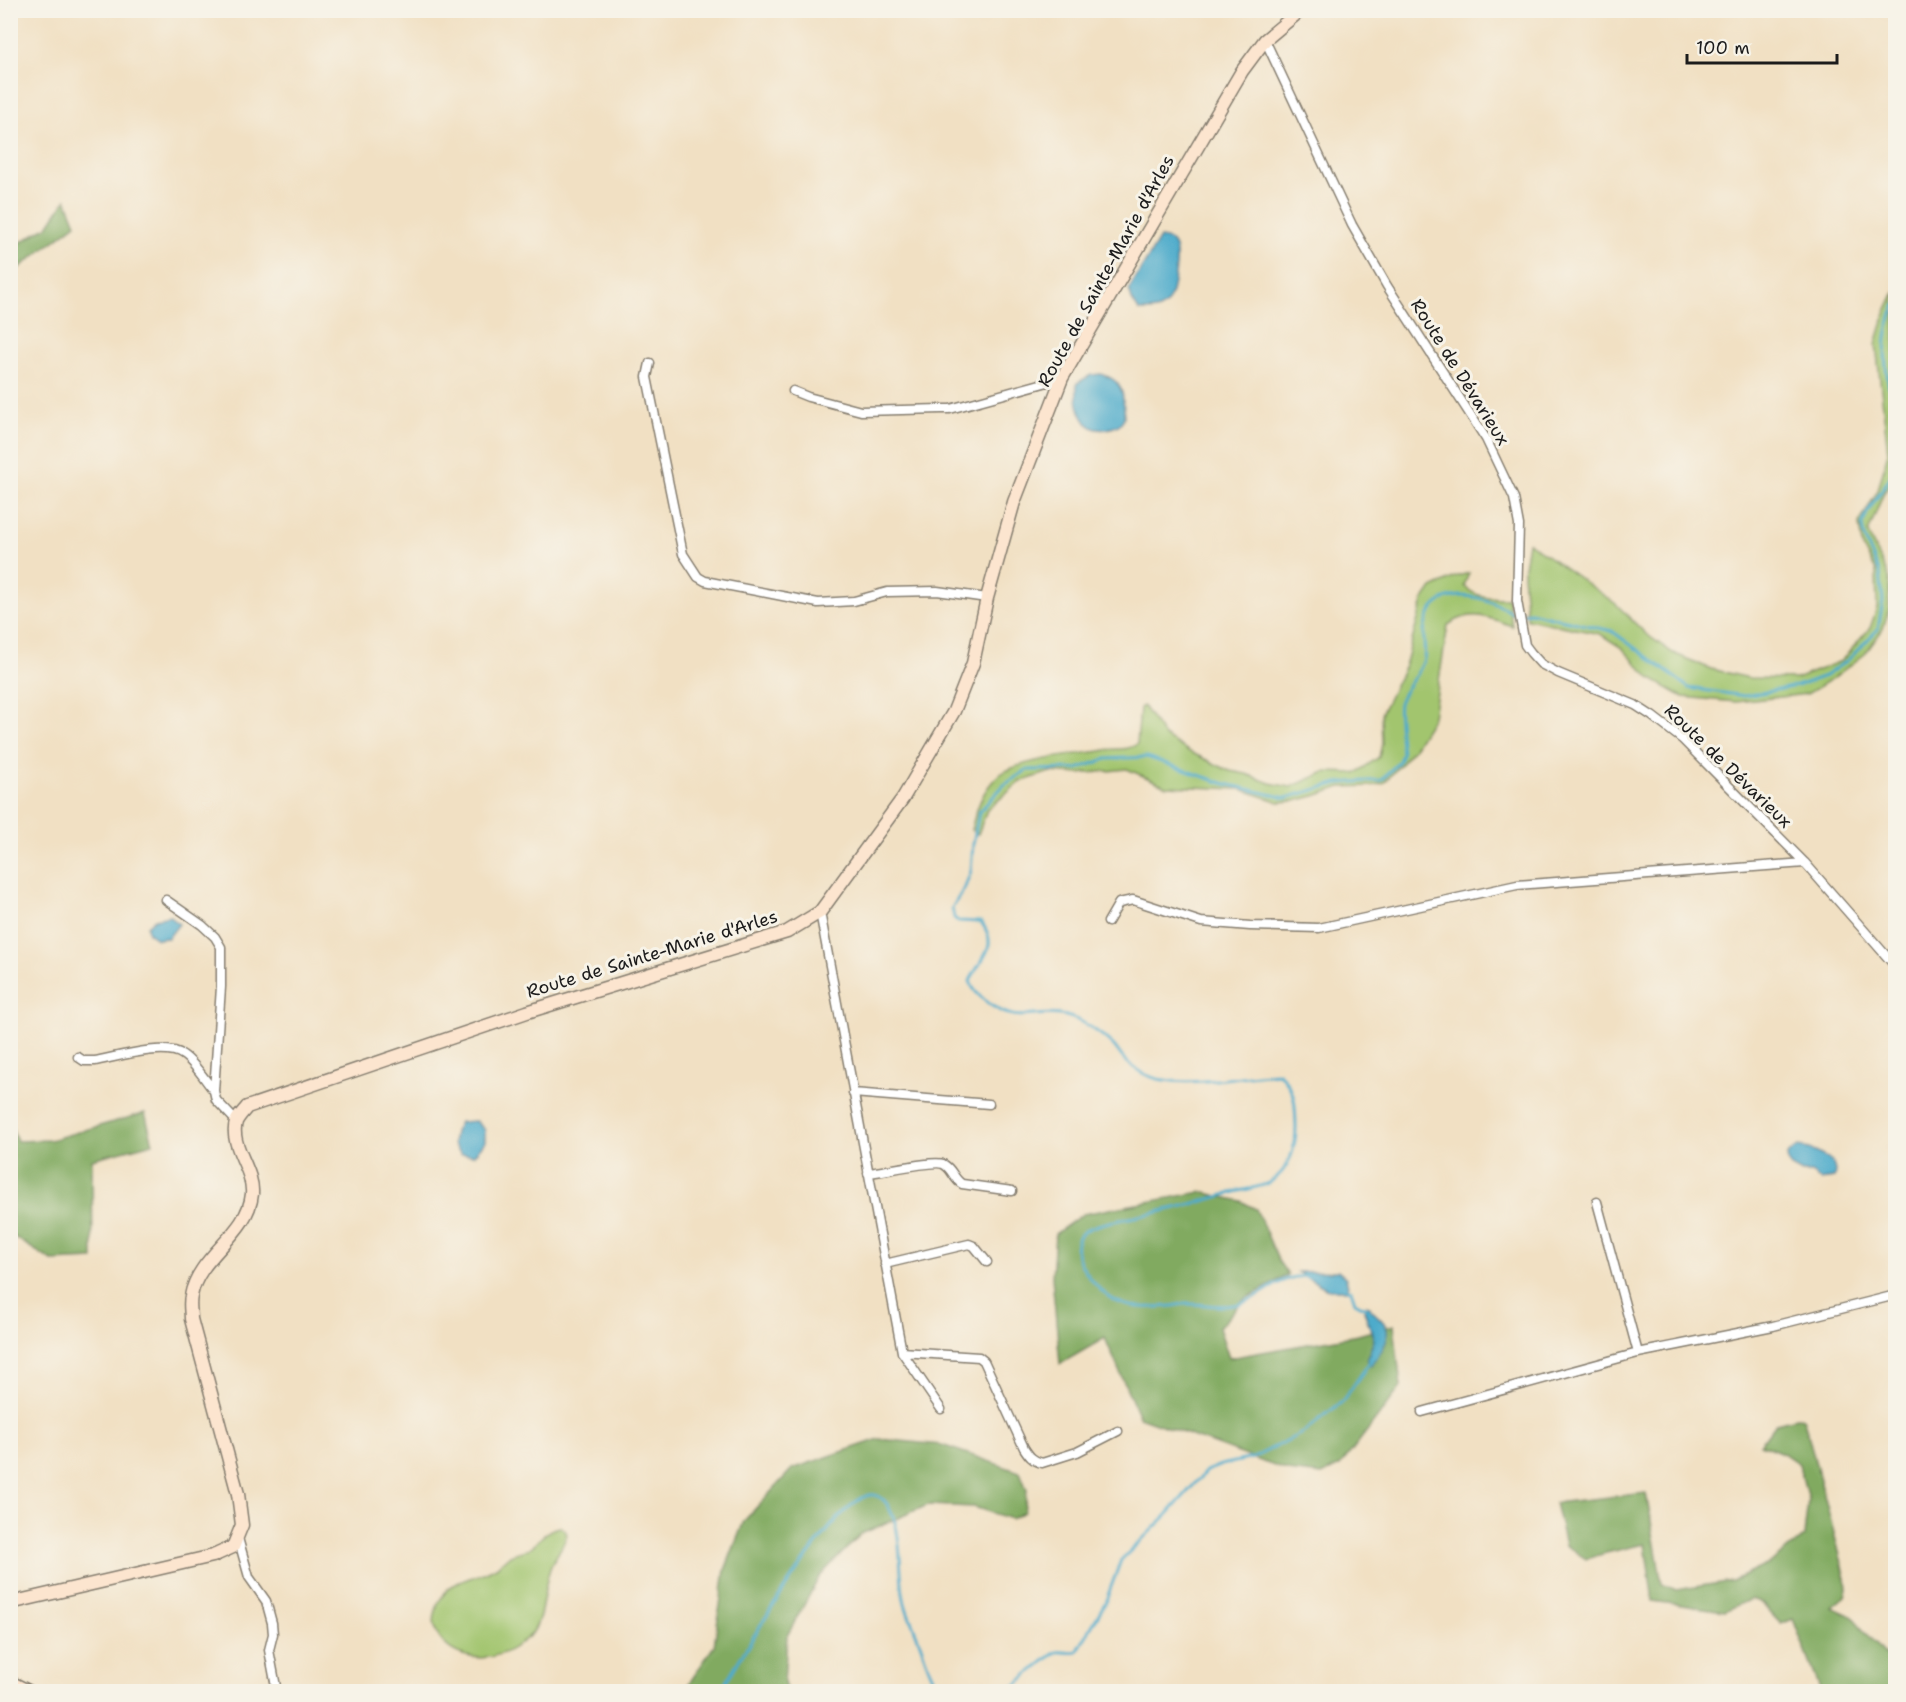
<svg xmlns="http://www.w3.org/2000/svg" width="1906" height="1702" viewBox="0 0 1906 1702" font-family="'Shantell Sans',sans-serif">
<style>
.green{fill:#a2c56e;stroke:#5f7045;stroke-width:1.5}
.forest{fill:#81aa61;stroke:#4e633e;stroke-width:1.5}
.water{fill:#4dabcb;stroke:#346474;stroke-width:1.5}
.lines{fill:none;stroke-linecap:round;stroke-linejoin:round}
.stream{stroke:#4dabcb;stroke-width:3}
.street-casing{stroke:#867e70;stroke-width:11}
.secondary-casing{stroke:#867e70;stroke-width:15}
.street{stroke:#fff;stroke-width:8}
.secondary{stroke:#fce5cf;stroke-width:12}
.labels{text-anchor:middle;stroke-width:6;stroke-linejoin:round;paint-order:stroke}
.street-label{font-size:18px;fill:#1c1c1c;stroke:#f7f3e8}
</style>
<rect width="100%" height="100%" fill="#f7f3e8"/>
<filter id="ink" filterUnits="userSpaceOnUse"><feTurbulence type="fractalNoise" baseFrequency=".0167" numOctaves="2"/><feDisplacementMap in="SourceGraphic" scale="12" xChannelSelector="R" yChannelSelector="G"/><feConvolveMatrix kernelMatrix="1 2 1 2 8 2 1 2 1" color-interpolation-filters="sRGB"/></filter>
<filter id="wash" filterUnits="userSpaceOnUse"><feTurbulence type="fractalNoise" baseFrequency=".008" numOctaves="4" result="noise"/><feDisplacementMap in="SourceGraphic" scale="24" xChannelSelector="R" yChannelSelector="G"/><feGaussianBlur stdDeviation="1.35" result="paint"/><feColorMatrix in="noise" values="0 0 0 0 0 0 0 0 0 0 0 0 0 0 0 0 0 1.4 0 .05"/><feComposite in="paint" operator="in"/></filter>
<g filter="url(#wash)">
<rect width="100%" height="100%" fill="#f1e0c3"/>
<path class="green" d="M1895,292V479L1884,492L1868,533L1889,577V609L1883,629L1865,654L1832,679L1807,694L1736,702L1683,697L1651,679L1622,648L1600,634L1527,619L1523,574L1528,542L1616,604L1646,634L1673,653L1711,669L1749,678L1796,679L1841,661L1870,628L1877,608L1876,571L1862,546L1859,524L1878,490L1888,452L1876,344L1886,311Z
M1469,573L1464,586C1476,598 1491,598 1508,598L1512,626C1486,617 1473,609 1448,625L1433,717L1412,751L1384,783L1371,786L1341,787L1318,795L1295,801L1279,802L1241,789L1166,786L1127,769L1079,774L1050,772L1020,782L987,810L978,834L971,830C976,810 982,790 998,776C1018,759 1078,755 1106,750C1117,748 1128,751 1137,744L1140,708L1143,706L1164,736L1188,751L1230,771L1246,774L1270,783L1291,787L1325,772L1356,773L1379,757L1382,744L1381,714L1405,666L1423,601L1432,588L1455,577Z
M561,1527L565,1530L567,1534C564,1546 556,1555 551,1566C543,1586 544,1615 533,1632C530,1637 524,1640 519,1644C473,1680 406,1639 447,1590C456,1580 482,1576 496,1567C501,1564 505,1559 510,1555C516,1552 525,1551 531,1547C541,1539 547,1528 561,1527Z"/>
<path class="forest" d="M66,199L76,224L11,274V248L48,226Z
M145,1113L153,1143L92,1159L93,1259L52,1261L11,1235V1125L17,1141L50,1140Z
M1201,1192L1241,1201L1256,1209L1279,1262L1288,1275L1243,1300L1219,1328L1229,1358L1358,1335L1394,1325L1401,1387L1340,1466L1322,1475L1288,1471L1139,1417L1105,1338L1060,1364L1052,1277L1055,1234L1083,1214Z
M1800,1417L1803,1418L1808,1434L1848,1586L1845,1596L1832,1607L1852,1616L1888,1658L1895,1661V1691H1821L1793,1619L1781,1624L1760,1602L1751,1599L1725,1611L1653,1601L1645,1544L1606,1553L1586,1559L1565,1545L1555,1503L1646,1493L1662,1584L1676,1590L1732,1581L1771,1563L1804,1536L1808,1500L1799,1464L1783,1453L1760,1444L1776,1423Z
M879,1439L942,1445L1020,1472L1027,1490L1024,1512L1011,1519L974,1507L928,1505L861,1534L820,1576L787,1636L784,1683L787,1691H684L714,1646L725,1570L744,1521L792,1469Z"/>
<path class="water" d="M1160,238C1164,239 1171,239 1173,243C1180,253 1174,296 1166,304C1159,312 1149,311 1139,311L1132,300L1129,289Z
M1101,374C1114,378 1122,384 1123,399C1123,404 1125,412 1124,417C1122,424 1116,427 1111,428C1082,437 1075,404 1077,383L1091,375Z
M170,916L179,924L168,938L157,939L148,933L147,926L155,919Z
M476,1121L485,1130V1142L474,1155L461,1154L453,1144L455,1132L460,1122Z
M1798,1147L1810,1149L1832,1161L1835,1170L1834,1178L1821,1180L1811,1173H1802L1791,1167L1788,1163L1787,1155Z
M1338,1271L1346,1278L1349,1290H1329L1298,1272Z
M1367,1305C1372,1312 1379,1316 1384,1323C1394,1336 1379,1357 1370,1366L1367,1358L1374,1340L1364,1310Z"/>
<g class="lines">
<path class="stream" d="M1896,305C1877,341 1887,380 1896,417
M1310,1277C1279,1273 1266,1296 1239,1304C1221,1309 1203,1303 1185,1304C1180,1304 1176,1306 1172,1306C1133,1309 1112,1309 1088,1275C1081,1266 1072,1249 1079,1237C1086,1225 1111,1222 1124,1219C1161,1212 1198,1203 1235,1192C1245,1189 1260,1188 1270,1182C1289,1171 1296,1148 1296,1127C1295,1103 1297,1092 1279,1073C1242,1075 1200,1086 1164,1080C1149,1078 1135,1070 1124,1059C1120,1055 1117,1049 1113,1045C1101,1033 1082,1020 1066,1016C1035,1008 1019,1028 987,1002C980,996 973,991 970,981C979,959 1001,948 981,922L958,921L954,918L952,908L965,887L971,871L973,844L979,812L1004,785L1027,770L1077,769L1106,759L1147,757L1222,783L1286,798L1338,783L1382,780L1399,761L1402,754C1401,742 1397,713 1399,703C1404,687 1420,675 1424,659C1426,648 1422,637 1425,626C1436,580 1488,596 1516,615L1530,612L1612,631L1689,688L1745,696L1797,686L1825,676L1848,660L1878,629L1883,601L1880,573L1864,537L1862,526L1867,513L1896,468
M1348,1289L1351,1290L1355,1302L1366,1308
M720,1692C739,1660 839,1489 874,1495C887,1497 891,1512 895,1522C902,1547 899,1574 904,1599C906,1611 912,1622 916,1633C924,1652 929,1675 941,1692
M1008,1692C1016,1685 1052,1653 1057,1652C1064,1651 1070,1654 1077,1652L1105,1603L1121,1560L1167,1515L1206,1471L1221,1465L1253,1458L1304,1432L1343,1401L1371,1360"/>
</g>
</g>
<g filter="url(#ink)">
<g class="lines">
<defs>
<path id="street" d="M1265,40L1352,225L1387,286L1486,439L1514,498L1519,525L1517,601L1525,645L1531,653L1541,664L1558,673L1635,705L1652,716L1682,739L1805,863L1896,967
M650,363L647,377L683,554L698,577L705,581L818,603L854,601L887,592L937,591L987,598
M793,391L808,397L861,411L942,409H950L1062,378
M166,900L202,925L215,937L221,947V987L214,1091L216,1100L236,1121
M820,912L902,1352L941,1409
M1108,922L1119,903L1133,900L1201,922L1250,926L1319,928L1517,885L1805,863
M78,1057L84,1061H95C116,1057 166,1042 183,1055C195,1063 205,1080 214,1091
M853,1093L989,1104
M868,1173C881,1172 934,1160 943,1164C953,1169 953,1179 962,1184L1012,1191
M1597,1202L1638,1353
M885,1264L969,1244L974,1246L987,1262
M902,1352L979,1357L984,1361L1024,1448C1029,1456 1033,1461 1042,1463L1077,1452L1118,1431
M1422,1412L1638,1353L1773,1326L1896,1295
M238,1538L249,1577L266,1601L272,1623L273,1634L269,1650L277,1692"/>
<path id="secondary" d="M10,1603L213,1556L233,1547L242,1525L238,1494L191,1319C191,1312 189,1303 191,1296C198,1255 248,1235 252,1194C254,1169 229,1146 236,1122C238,1117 244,1111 247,1107L527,1012L787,932L820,912L903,798L954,711L973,663L987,598L1014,502L1062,378L1242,71L1265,40L1301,10
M10,1682L30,1692"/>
</defs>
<use href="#street" class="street-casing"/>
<use href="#secondary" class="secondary-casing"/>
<use href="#street" class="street"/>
<use href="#secondary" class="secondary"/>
</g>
</g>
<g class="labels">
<g class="street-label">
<text transform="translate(1106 271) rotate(-61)" y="6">Route de Sainte-Marie d'Arles</text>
<text transform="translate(1460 372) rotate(58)" y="6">Route de Dévarieux</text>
<text transform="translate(1728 766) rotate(44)" y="6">Route de Dévarieux</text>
<text transform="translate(652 954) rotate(-17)" y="6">Route de Sainte-Marie d'Arles</text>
</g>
</g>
<rect width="1906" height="1702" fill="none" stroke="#f7f3e8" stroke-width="36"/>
<path d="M1687 54v9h150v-9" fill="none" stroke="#1c1c1c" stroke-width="3"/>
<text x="1696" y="54" font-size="18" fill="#1c1c1c" stroke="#f7f3e8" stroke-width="4.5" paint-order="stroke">100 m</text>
</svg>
